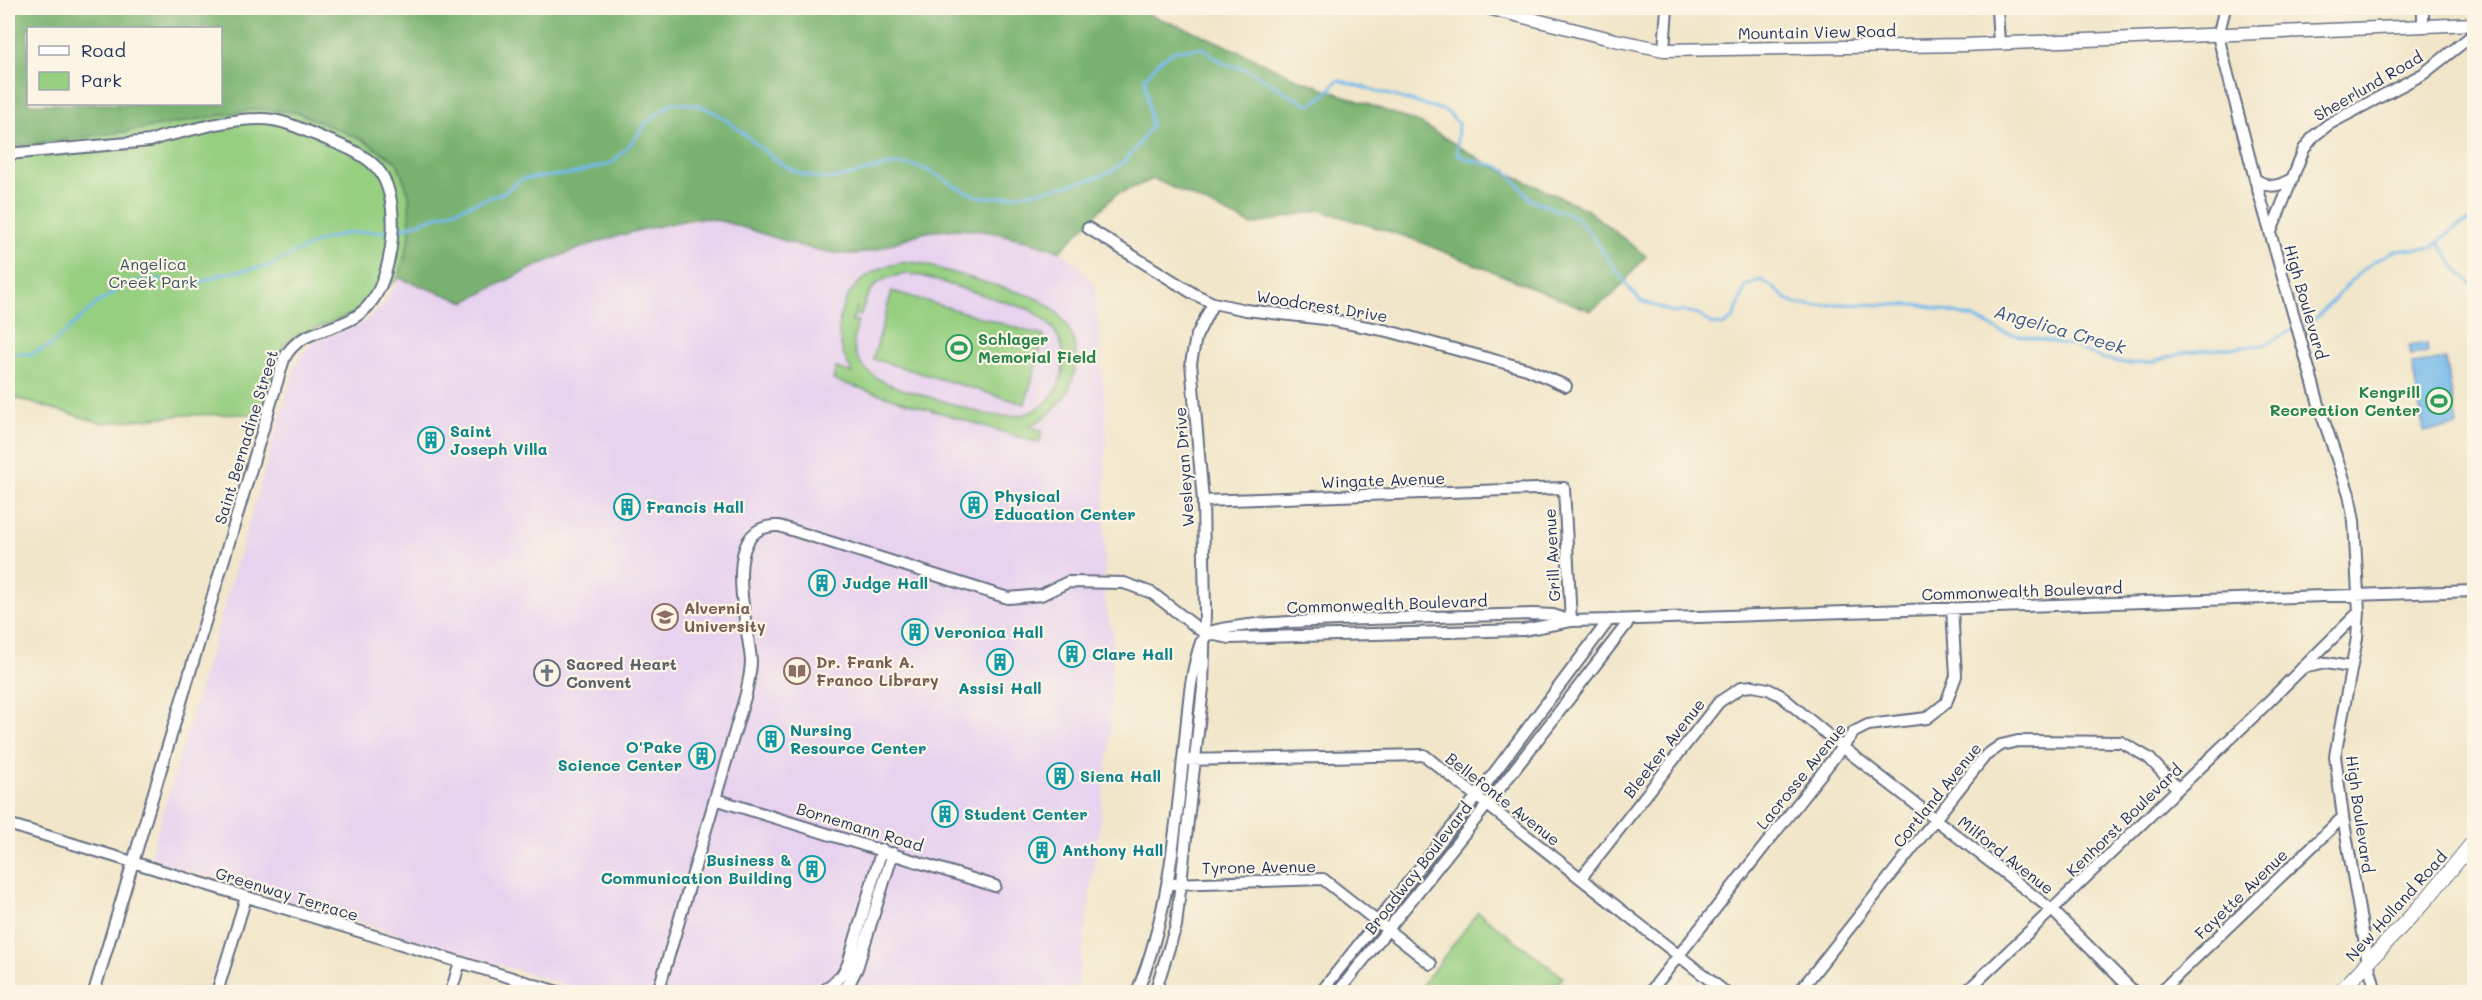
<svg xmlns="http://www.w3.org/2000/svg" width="2482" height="1000" viewBox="0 0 2482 1000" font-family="Mali,sans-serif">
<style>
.built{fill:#e7d2ef}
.green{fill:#97cf81;stroke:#597f70;stroke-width:1.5;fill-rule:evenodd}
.forest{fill:#79b26f;stroke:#4a7066;stroke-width:1.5;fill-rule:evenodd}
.water{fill:#74baeb;stroke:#4874a4;stroke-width:1.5}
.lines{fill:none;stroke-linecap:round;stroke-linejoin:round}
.stream{stroke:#74baeb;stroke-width:3}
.minor-casing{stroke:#666f83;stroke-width:14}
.tertiary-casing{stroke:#666f83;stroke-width:15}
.secondary-casing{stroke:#666f83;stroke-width:16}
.minor{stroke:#fff;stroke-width:10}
.tertiary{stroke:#fff;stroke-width:12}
.secondary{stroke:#fff;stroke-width:14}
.labels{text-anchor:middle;stroke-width:4.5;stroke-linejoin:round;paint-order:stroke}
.street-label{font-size:16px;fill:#1b2f5e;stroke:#fcf5e5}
.park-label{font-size:16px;fill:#3a5767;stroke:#fcf5e5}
.leisure-label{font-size:16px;font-weight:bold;fill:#27864d;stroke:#fcf5e5;text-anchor:start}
.culture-label{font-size:16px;font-weight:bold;fill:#0d838f;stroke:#fcf5e5;text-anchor:start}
.education-label{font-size:16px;font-weight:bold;fill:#785e54;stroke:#fcf5e5;text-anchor:start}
.worship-label{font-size:16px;font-weight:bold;fill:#5b616d;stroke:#fcf5e5;text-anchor:start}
.water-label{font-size:18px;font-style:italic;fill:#365988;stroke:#fcf5e5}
</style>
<rect width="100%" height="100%" fill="#fcf5e5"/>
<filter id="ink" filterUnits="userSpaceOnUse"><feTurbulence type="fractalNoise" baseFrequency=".0167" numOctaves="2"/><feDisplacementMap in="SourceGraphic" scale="12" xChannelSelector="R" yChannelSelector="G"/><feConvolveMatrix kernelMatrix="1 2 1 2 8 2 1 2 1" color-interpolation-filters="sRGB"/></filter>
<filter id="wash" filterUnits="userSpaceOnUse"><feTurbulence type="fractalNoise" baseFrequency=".008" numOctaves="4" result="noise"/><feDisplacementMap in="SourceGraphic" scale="24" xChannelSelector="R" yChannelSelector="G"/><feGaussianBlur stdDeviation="1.35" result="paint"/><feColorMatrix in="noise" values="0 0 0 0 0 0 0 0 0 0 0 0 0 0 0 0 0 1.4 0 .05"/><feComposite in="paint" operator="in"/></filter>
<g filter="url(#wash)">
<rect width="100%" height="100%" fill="#f1e6c9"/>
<path class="built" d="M709,218L832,253L892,243L927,232L958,229L982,230L1014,236L1060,251L1081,268L1095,286L1106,418L1104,600L1113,635L1110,744L1077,992H590L149,859L296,364L302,353L314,342L363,323L384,304L399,278L465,301L533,266L584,246L638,230Z"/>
<path class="green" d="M257,109L296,112L363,140L397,162L409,194L410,236L399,278L353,314L305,332L284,344L259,414L184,415L102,423L15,398L8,414V144L23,145L130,131Z
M911,262L923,264L1031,296C1094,321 1088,401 1029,426L1042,431L1039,443L833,380L836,368L853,373C819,321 850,265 911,262ZM907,274L922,276L1028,309C1047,318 1060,333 1063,354C1064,369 1061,385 1051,397C1021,432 976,411 940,400C911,391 872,386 857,357C851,345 855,333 858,321L853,320L851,323L857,306L855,314L860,316C869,288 875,277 907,274Z
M892,291L1044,336L1025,404L873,359Z
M1478,912L1563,977L1550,992H1417Z"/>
<path class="forest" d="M8,8H1131L1196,32L1301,80L1422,124L1486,163L1586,209L1646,256L1613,295L1590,311L1410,238L1319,210L1252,225L1154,179L1115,195L1060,251C1016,237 973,223 927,232C902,237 878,253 853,254C809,255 756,228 712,219C700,216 681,222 668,224C590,239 534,265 465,302L399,278L410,236L409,194L397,162L363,140L296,112L257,109L130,131L23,145L8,144ZM28,28H220V104H28Z"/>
<path class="water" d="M2427,343L2428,352L2411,355L2409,346Z
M2446,359L2457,426L2424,432L2412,364Z"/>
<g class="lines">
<path class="stream" d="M395,231L503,193L522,179L572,174L612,163L634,140L647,122L672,103C679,103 687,103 695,105C731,112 762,158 797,172C841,191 867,162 908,165C934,167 953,190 978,196C1000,202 1091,182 1112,171C1129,161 1140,142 1151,126L1145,78L1160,60L1176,50L1202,48L1225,64L1249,70L1293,97L1311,105L1326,94L1338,80L1446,111L1458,123L1457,153L1466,159L1497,166L1507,171L1531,200L1576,217L1590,233L1629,288L1641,301L1675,313L1684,311L1698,314L1712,324L1724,325L1733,319L1746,286L1761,280C1772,285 1779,293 1788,300C1798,307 1824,306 1836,304L1923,305L1975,318L2001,332L2073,346L2100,358L2130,364L2153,362L2187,352L2263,345L2315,319L2362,270L2380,258L2395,251L2434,247C2446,234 2457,224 2474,220
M2439,242L2456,269L2474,286
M8,353L31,354L50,346L96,304L129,283L155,279L177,283L201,282L222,274L269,266L319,241L347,233L388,231"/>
</g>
</g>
<g filter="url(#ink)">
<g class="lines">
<defs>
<path id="minor" d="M1997,8L1999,44
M2225,8L2218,36L2255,179L2322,415L2349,494L2354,521L2359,612L2357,638L2335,756L2343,817L2368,962L2376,992
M2423,8V26
M1664,50L1667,8
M8,154L150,141L161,137C193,130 226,119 259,119C279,118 299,128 316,135C337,144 361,151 376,167C403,196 394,271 372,301C349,335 301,323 284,359L94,992
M2255,179C2270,189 2278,187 2293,178
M1088,228L1194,294L1213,303L1246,310L1325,319L1388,331L1527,369L1566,386
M2271,232L2304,149L2314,136L2329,124L2423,74L2474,34
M1203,501L1564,488L1571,621
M1208,632C1250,622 1293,622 1336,620C1401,618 1467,616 1533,614L1553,615L1571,621L1609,620L2474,591
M2302,668L2326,663L2350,667
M1183,760L1424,755L1725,992
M715,799L995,886
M8,824L558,992
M1581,878L1719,702L1742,687L1753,686L1768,689L1780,695L1841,746L2052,910L2134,992
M1173,884L1323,879L1431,964
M217,992L246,897
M451,992L460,962
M658,992L746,694C748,683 751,671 751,661C749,626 717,523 779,526L1008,598L1041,595L1068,582L1124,583L1152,593L1204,633L1230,638L1523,630L1571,621
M823,992L842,975L848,964L882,849
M840,992L850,982L857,968L893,853
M1137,992C1167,919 1175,838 1183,759C1188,719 1188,680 1201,642
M1155,992L1176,926L1203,688L1205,611L1203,501L1191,363L1196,337L1213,303
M1321,992L1476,797L1609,620
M1338,992L1487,805L1630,620
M1650,992L1854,732L1868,725L1927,718L1946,703L1956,676L1952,608
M1799,992L1985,756L2001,745L2018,741L2121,742L2149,758L2178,789
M1966,992L2254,716L2359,612
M2160,992L2343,817"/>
<path id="tertiary" d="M1488,8L1615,40L1664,50L1964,45L2474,24"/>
<path id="secondary" d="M2340,992L2426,900L2474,841"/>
</defs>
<use href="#minor" class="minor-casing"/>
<use href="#tertiary" class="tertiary-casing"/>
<use href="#secondary" class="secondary-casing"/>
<use href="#minor" class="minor"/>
<use href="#tertiary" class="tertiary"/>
<use href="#secondary" class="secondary"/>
</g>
</g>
<defs>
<symbol id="stadium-ring" viewBox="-11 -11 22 22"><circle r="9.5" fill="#fcf5e5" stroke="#2e9e5b" stroke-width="1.5"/><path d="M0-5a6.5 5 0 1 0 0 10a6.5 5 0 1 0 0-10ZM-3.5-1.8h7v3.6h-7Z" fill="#2e9e5b"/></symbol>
<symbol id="building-ring" viewBox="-11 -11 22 22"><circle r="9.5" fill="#fcf5e5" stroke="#0f9aa8" stroke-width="1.5"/><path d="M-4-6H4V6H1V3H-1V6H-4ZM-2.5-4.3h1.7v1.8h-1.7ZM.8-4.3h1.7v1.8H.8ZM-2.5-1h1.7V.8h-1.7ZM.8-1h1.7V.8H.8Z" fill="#0f9aa8"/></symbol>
<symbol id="university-ring" viewBox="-11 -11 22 22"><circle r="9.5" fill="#fcf5e5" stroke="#8d6e63" stroke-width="1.5"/><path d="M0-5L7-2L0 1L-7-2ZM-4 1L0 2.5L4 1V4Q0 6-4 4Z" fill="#8d6e63"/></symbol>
<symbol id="library-ring" viewBox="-11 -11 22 22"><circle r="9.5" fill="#fcf5e5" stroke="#8d6e63" stroke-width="1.5"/><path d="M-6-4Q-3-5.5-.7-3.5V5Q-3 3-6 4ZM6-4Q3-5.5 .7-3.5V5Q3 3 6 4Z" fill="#8d6e63"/></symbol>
<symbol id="church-ring" viewBox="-11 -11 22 22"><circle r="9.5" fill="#fcf5e5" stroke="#6b7280" stroke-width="1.5"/><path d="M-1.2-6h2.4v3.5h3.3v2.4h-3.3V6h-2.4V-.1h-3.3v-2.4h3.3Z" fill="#6b7280"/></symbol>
</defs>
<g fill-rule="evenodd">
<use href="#stadium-ring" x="944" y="333" width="30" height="30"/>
<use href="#stadium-ring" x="2424" y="386" width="30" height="30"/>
<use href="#building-ring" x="416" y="425" width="30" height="30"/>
<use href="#building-ring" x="959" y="490" width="30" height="30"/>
<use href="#building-ring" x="612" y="492" width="30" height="30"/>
<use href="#building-ring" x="807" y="568" width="30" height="30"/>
<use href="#university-ring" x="650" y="602" width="30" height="30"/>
<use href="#building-ring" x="900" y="617" width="30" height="30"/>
<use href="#building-ring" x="1057" y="639" width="30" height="30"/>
<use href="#building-ring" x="985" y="647" width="30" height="30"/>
<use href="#library-ring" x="782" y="656" width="30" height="30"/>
<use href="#church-ring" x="532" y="658" width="30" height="30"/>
<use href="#building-ring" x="756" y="724" width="30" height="30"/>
<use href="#building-ring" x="687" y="741" width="30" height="30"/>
<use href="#building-ring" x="1045" y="761" width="30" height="30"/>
<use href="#building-ring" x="930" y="799" width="30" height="30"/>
<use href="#building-ring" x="1027" y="835" width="30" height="30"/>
<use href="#building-ring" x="797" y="854" width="30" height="30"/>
</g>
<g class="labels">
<g class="street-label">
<text transform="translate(1817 32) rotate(-1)" y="6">Mountain View Road</text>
<text transform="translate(2368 86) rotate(-30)" y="6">Sheerlund Road</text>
<text transform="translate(2306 302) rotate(74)" y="6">High Boulevard</text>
<text transform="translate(1322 306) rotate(9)" y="6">Woodcrest Drive</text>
<text transform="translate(246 437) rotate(-73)" y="6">Saint Bernadine Street</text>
<text transform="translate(1184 467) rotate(-94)" y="6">Wesleyan Drive</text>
<text transform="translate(1383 480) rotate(-2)" y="6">Wingate Avenue</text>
<text transform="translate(1552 555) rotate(-93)" y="6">Grill Avenue</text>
<text transform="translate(2022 591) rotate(-2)" y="6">Commonwealth Boulevard</text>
<text transform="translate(1387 604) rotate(-2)" y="6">Commonwealth Boulevard</text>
<text transform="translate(1664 748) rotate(-52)" y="6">Bleeker Avenue</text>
<text transform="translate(1801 776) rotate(-51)" y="6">Lacrosse Avenue</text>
<text transform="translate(1937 795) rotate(-51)" y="6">Cortland Avenue</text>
<text transform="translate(1503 799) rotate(38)" y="6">Bellefonte Avenue</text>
<text transform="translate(2360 814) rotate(82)" y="6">High Boulevard</text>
<text transform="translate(2124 820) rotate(-44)" y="6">Kenhorst Boulevard</text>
<text transform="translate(860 827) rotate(17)" y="6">Bornemann Road</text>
<text transform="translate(2006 855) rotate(38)" y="6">Milford Avenue</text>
<text transform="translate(1259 867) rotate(-1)" y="6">Tyrone Avenue</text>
<text transform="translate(1418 868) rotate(-52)" y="6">Broadway Boulevard</text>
<text transform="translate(287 894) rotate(17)" y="6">Greenway Terrace</text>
<text transform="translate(2241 894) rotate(-44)" y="6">Fayette Avenue</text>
<text transform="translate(2396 906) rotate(-48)" y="6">New Holland Road</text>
</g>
<g class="park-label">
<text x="153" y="270">Angelica<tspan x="153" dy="18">Creek Park</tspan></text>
</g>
<g class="leisure-label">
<text x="978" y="345">Schlager<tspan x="978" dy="18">Memorial Field</tspan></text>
<text x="2420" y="398" text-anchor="end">Kengrill<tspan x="2420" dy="18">Recreation Center</tspan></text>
</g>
<g class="culture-label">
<text x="450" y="437">Saint<tspan x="450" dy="18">Joseph Villa</tspan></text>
<text x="994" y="502">Physical<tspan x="994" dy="18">Education Center</tspan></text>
<text x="646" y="513">Francis Hall</text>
<text x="842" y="589">Judge Hall</text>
<text x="934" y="638">Veronica Hall</text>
<text x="1092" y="660">Clare Hall</text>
<text x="1000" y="694" text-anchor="middle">Assisi Hall</text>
<text x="790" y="736">Nursing<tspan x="790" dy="18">Resource Center</tspan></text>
<text x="682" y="753" text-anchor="end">O'Pake<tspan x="682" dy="18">Science Center</tspan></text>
<text x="1080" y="782">Siena Hall</text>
<text x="964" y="820">Student Center</text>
<text x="1062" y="856">Anthony Hall</text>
<text x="792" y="866" text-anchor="end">Business &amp;<tspan x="792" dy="18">Communication Building</tspan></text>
</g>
<g class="education-label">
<text x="684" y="614">Alvernia<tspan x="684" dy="18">University</tspan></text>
<text x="816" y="668">Dr. Frank A.<tspan x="816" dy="18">Franco Library</tspan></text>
</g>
<g class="worship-label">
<text x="566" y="670">Sacred Heart<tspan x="566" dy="18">Convent</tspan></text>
</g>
<g class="water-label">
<text transform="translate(2060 330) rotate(16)" y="6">Angelica Creek</text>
</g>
</g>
<rect width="2482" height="1000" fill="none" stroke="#fcf5e5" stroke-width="30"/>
<rect x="27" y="27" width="195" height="78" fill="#fcf5e5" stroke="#a2a6af" stroke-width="1.5"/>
<rect x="39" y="46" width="30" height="9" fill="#ffffff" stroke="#a2a6af" stroke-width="1.5"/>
<text x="81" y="57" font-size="18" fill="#1b2f5e">Road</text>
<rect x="39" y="72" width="30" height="18" fill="#97cf81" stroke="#a2a6af" stroke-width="1.5"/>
<text x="81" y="87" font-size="18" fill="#1b2f5e">Park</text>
</svg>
